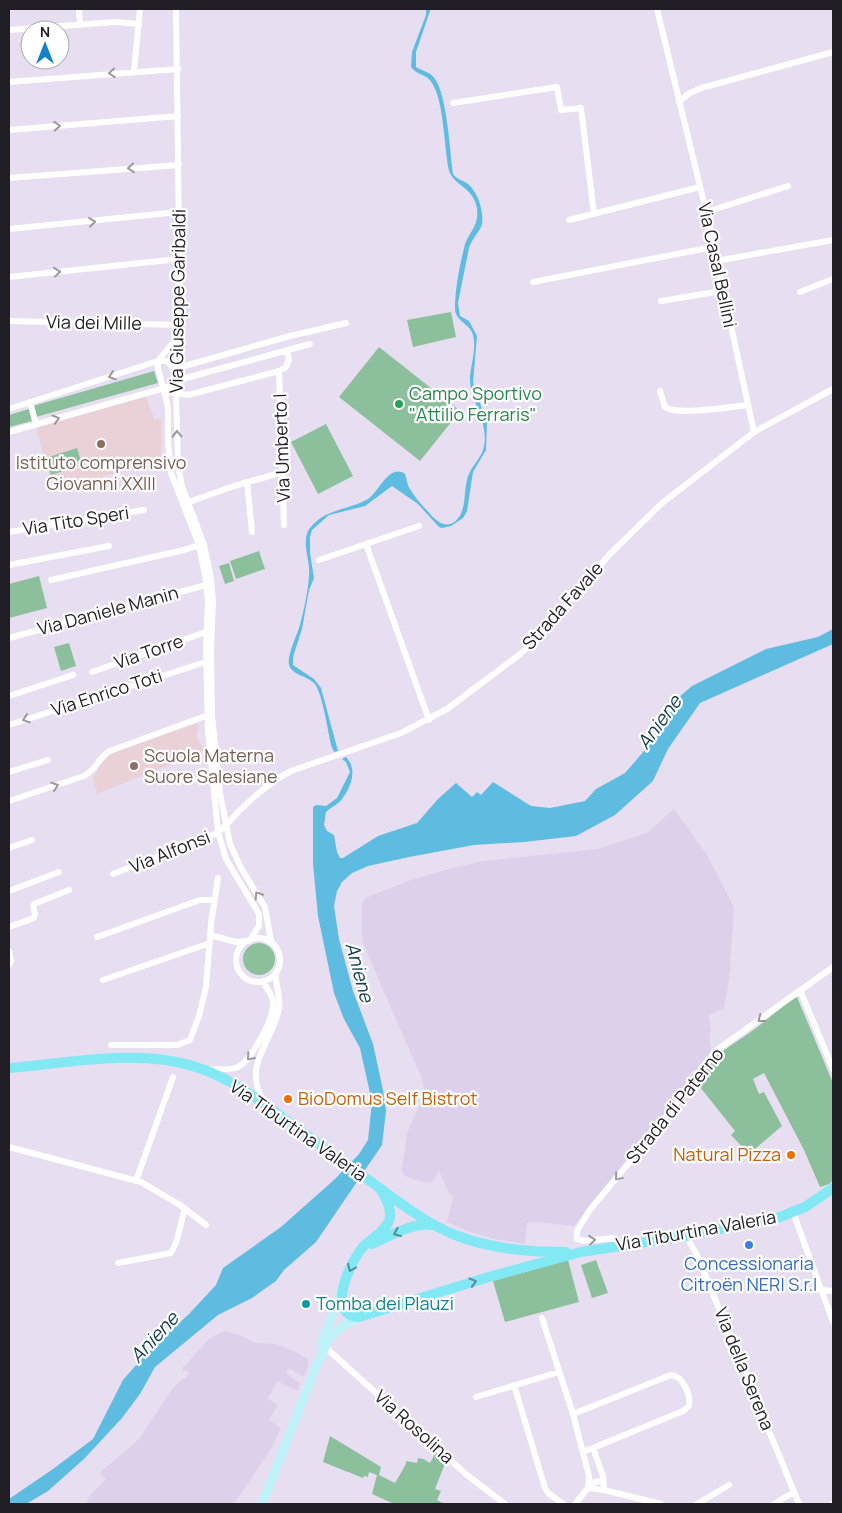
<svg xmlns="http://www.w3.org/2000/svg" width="842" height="1513" viewBox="0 0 842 1513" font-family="Manrope,sans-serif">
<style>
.built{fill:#dcd0ea}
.education{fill:#ead1d8}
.green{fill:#8cc09c}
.water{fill:#5ebce0}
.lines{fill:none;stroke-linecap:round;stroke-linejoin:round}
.minor{stroke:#fff;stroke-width:6}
.secondary{stroke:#c0f3f9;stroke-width:9}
.primary{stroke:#82e8f4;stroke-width:10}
.oneway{stroke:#9b999c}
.oneway2{stroke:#568d96}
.leisure-dot{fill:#2e9e5b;stroke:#fff;stroke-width:2}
.education-dot{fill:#8d6e63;stroke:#fff;stroke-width:2}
.food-dot{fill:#e8710a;stroke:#fff;stroke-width:2}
.shop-dot{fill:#3f7fe0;stroke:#fff;stroke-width:2}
.culture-dot{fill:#0f9aa8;stroke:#fff;stroke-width:2}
.labels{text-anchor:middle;stroke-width:4.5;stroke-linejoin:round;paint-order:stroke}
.street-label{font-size:18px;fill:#211d24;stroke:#fff}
.leisure-label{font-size:18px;fill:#27864d;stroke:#fff;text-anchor:start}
.education-label{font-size:18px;fill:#785e54;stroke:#fff}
.food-label{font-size:18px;fill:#c56008;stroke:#fff;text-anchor:start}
.shop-label{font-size:18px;fill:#366cbe;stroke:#fff}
.culture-label{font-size:18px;fill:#0d838f;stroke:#fff;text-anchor:start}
.water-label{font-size:19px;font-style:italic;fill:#113c4b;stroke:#fff}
</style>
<rect width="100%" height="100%" fill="#e7def1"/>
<path class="built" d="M674,809L707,855L734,907L729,979L724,1008L709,1015L711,1032L709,1033L711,1050L696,1070L692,1071L685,1082L686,1084L653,1129L585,1212L574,1226L537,1222L527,1223L525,1244L495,1239L470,1232L447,1222L454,1195H450L439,1171L433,1181L429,1183L412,1179L404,1175L402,1170L407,1133L424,1095L423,1081L362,941V905L365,898L411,880L449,869L484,861L598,849L647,833Z
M225,1331L236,1334L257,1343L275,1344L283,1347L296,1352L307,1359L309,1362L305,1375L302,1376L289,1368L286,1373L300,1384L298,1391L277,1381L268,1399L278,1405L269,1420L281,1428L272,1447L234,1504H88L86,1502L90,1495L106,1479L100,1473L139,1439L173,1388L183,1378L185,1379L189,1373L182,1369L208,1340L219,1333Z"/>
<path class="education" d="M146,396L154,419H162L161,460L54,491L36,428Z
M196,724L199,725L196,735L204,751L97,794L93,778L107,754Z"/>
<path class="green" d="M451,312L456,337L413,347L407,320Z
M379,347L460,411L420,461L339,397Z
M154,371L158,383L36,417L33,406Z
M29,409L32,421L9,427V415Z
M326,424L353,476L318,494L291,442Z
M77,448L82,465L51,475L46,458Z
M259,551L265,569L236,579L230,561Z
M229,563L234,581L225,584L219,566Z
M39,576L47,608L9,618V584Z
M69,643L76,666L61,671L54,647Z
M243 959a16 16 0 1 1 32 0a16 16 0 1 1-32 0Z
M797,997L833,1083V1180L829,1184L820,1187L804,1150L764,1073L753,1079L759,1094L764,1092L782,1126L749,1154L731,1135L735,1131L696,1082L717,1055L755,1029L791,1000Z
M568,1260L579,1302L505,1322L493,1281Z
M596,1260L608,1293L592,1298L581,1265Z
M330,1436L381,1467L379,1475L395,1483L406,1464V1461L417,1463L418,1458L423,1459L430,1463L436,1452L446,1461L435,1489L441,1491L437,1500L444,1504H394L372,1494L377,1475L369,1472L368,1477L364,1476L363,1478L323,1462Z"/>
<path class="water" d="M426,9H430V11L416,52V67C422,71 431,72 435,79C447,96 450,151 453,174C457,180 463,180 468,184C478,192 484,212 482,224C481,230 471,240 469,248L458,303L460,316L469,321L477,336L473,383L487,423L486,450L473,472L467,511L463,518L451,526L442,528L439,527L418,504L392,486L365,506L329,515L312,530L310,537V553L314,578L309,590L302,629L293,657V665L314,679L321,688L338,751L334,752L331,745C328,731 322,691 314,683C307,676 292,675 289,665C287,655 297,635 300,625C304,609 308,592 309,576C311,561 300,541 310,528C324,509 349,510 368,499C379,492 389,463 405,474C407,479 407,485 410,489C415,498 424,507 431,515C439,524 450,530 459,517C466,507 464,492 467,480C469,469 479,461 483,450C491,424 471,404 470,380C470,366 477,350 473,335C470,323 455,322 455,308C455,288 460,264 465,244C470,231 479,225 477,209C474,187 455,187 449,171C444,147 444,101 432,83C427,74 416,75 411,67L412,52L426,15Z
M833,629V644L700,703L668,749L653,781L615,815L576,836L524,842L474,845L409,857L368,866L352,873L342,882L337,891L334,906L339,939L353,991L373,1044L383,1090L386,1111L382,1145L316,1242L284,1270L276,1281L252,1298L218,1315L155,1367L140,1394L122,1418L84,1459L48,1491L26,1504H9V1499L53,1469L93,1439L123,1380L145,1355L189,1314L216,1285L223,1268L281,1227L335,1179L359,1154L368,1140L372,1102L360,1048L344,1019L334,993L318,916L313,864V807L316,805L326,806L337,798L350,772L346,762L342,759L346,757C358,769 351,787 342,799C339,804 331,807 326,812L324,825L327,831L334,835L337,852L340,858H343L378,836L417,823L438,799L456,783L472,797L477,792L481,795L493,782L531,806L550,808L585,801L596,789L625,773L657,736L678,698L692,686L766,649L818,637Z"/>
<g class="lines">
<path class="minor" d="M79,9L80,24
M176,9L180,305L179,335L173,368L176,394L178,465L182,486L204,545L211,578L213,601L211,649L212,715L220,793L230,844L241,868L265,907L271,941
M657,9L707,215L754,432
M9,30L115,22L139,24
M134,71L140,9
M9,82L178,69
M679,102L688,94L701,88L833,52
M453,103L557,87L561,110L581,108L594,214
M9,130L178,116
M9,178L179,165
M706,212L788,186
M569,220L700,187
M9,229L179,212
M716,261L833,240
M9,277L179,259
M533,282L713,247
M800,292L833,279
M661,301L722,291
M9,321L180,325
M158,361V368L168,407V440L171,473L199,545L205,575L208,601L206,649L208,730L218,832L226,859L259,914V926L250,940
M158,361L178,336
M173,368L181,367L290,336L346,323
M279,371L284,525
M175,381L310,344
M660,391L665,407C677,416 731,407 747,405
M165,392L188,395L279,371L286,367L289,360L287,350
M30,402L36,424
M9,409L158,361H168L172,367
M9,432L175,385
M247,482L252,532
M189,502L234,486L283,472
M9,532L144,510
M366,544L429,720
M319,560L419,526
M9,565L109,546
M51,580L184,550L199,545
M9,638L206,585
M92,672L206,632
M9,696L73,675
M9,725L206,662
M9,772L48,760
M9,801L84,776C96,770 99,757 110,751L208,715
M9,848L32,840
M113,874L215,834C225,828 231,820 238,812C253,797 272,781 291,771L401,733L447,709L519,655L541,635L608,556L662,503L754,432L833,389
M9,891L59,872
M9,927L34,918L35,914L33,906L34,904L69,890
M210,935L236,942L248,941
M97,937L200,900H214
M236 960a22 22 0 1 1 44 0a22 22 0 1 1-44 0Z
M9,951L11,961L9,965
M103,980L210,943
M800,990L833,1069
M111,1045H177L190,1040L199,1016L206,987L211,924L218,878
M207,1070C217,1068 228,1071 238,1067C252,1060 274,1018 273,1003C273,994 266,989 263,981
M263,1101C242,1063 273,1043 279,1008C281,997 275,985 276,973
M9,1147L141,1182L180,1205L206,1225
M136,1181L173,1077
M793,1212L833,1322
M686,1236L697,1255L799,1504
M616,1246L615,1239L613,1238L584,1241L577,1239V1231L589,1211L651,1136L717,1050L833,967
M118,1263L171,1253L176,1243L185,1208
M821,1290L833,1291
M542,1318L573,1414L589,1476L588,1488
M325,1347L467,1475L505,1504
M514,1385L545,1488L548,1493L563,1504
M476,1397L559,1372
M573,1414L671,1375C683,1376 691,1395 689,1406L683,1411L583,1452
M593,1448L603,1476L604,1490
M589,1484L603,1480
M575,1504L588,1488L604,1490L661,1504
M697,1504L729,1485
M774,1504L794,1492
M832,1504H833"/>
<path class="secondary" d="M321,1344L341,1291
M262,1504L315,1369L330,1337L340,1328L359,1317"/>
<path class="primary" d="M9,1068C68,1063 139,1048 196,1067C231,1078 261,1101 290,1123C320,1145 351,1167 381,1189C404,1206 428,1224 455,1235C491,1249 528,1252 566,1252
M380,1189C386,1198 393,1210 389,1221C384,1233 370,1239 362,1248C350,1263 325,1315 359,1317L492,1276L581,1252L686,1236L780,1217L805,1207L833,1188
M372,1244C391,1236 412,1222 433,1225"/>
</g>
<defs><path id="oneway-chevron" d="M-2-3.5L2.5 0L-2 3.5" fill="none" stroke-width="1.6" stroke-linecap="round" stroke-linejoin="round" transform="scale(1.25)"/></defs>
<g class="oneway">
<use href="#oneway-chevron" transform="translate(112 73) rotate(176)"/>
<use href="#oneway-chevron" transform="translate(57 126) rotate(-5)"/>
<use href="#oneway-chevron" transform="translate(131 168) rotate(175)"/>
<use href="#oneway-chevron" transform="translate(92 222) rotate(-6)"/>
<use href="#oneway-chevron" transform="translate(57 272) rotate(-6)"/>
<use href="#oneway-chevron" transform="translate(112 376) rotate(162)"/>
<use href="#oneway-chevron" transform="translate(56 419) rotate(-16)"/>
<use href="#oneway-chevron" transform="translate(177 434) rotate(-91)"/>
<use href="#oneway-chevron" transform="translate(26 719) rotate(162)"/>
<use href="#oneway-chevron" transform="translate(55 786) rotate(-18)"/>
<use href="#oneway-chevron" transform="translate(258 895) rotate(-122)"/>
<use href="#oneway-chevron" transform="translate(761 1019) rotate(143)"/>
<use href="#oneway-chevron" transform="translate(250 1057) rotate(131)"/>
<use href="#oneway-chevron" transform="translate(618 1177) rotate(130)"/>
<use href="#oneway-chevron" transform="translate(592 1240) rotate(-6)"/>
</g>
<g class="oneway2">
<use href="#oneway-chevron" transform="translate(397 1233) rotate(156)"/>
<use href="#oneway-chevron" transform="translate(351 1268) rotate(115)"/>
<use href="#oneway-chevron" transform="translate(473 1282) rotate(-17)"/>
</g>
<circle class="leisure-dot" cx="399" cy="404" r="5"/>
<g class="education-dot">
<circle cx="101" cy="444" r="5"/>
<circle cx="134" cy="766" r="5"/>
</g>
<g class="food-dot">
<circle cx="288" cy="1099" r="5"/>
<circle cx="791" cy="1155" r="5"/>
</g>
<circle class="shop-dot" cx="749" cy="1245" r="5"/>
<circle class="culture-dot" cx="306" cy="1304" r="5"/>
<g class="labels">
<g class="street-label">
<text transform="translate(717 265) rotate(78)" y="6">Via Casal Bellini</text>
<text transform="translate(178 301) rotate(-89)" y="6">Via Giuseppe Garibaldi</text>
<text transform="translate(94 323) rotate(1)" y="6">Via dei Mille</text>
<text transform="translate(282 448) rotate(-92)" y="6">Via Umberto I</text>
<text transform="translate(76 521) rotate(-9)" y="6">Via Tito Speri</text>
<text transform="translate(563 606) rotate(-48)" y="6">Strada Favale</text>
<text transform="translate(108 611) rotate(-15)" y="6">Via Daniele Manin</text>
<text transform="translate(149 652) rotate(-19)" y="6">Via Torre</text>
<text transform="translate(107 693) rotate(-18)" y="6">Via Enrico Toti</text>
<text transform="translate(170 852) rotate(-22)" y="6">Via Alfonsi</text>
<text transform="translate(675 1106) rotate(-51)" y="6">Strada di Paterno</text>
<text transform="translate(298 1131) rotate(35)" y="6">Via Tiburtina Valeria</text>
<text transform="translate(696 1231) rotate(-10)" y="6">Via Tiburtina Valeria</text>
<text transform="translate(744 1369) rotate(68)" y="6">Via della Serena</text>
<text transform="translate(414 1427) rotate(42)" y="6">Via Rosolina</text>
</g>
<g class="leisure-label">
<text x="409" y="400">Campo Sportivo<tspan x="409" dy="21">"Attilio Ferraris"</tspan></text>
</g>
<g class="education-label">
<text x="101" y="469">Istituto comprensivo<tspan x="101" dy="21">Giovanni XXIII</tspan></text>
<text x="144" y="762" text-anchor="start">Scuola Materna<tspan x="144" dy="21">Suore Salesiane</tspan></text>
</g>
<g class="food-label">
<text x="298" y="1105">BioDomus Self Bistrot</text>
<text x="781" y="1161" text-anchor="end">Natural Pizza</text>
</g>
<g class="shop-label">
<text x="749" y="1270">Concessionaria<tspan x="749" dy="21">Citroën NERI S.r.l</tspan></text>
</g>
<g class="culture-label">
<text x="316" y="1310">Tomba dei Plauzi</text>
</g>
<g class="water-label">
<text transform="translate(659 722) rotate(-54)" y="7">Aniene</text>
<text transform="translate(360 972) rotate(75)" y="7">Aniene</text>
<text transform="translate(154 1337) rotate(-47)" y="7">Aniene</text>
</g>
</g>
<rect width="842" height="1513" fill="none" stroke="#211d24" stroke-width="20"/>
<g transform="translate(45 45)"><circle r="24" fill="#ffffff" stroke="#a6a5a7"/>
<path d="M0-4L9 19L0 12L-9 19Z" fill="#1281cb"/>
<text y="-8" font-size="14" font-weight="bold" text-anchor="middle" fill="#211d24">N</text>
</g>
</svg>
